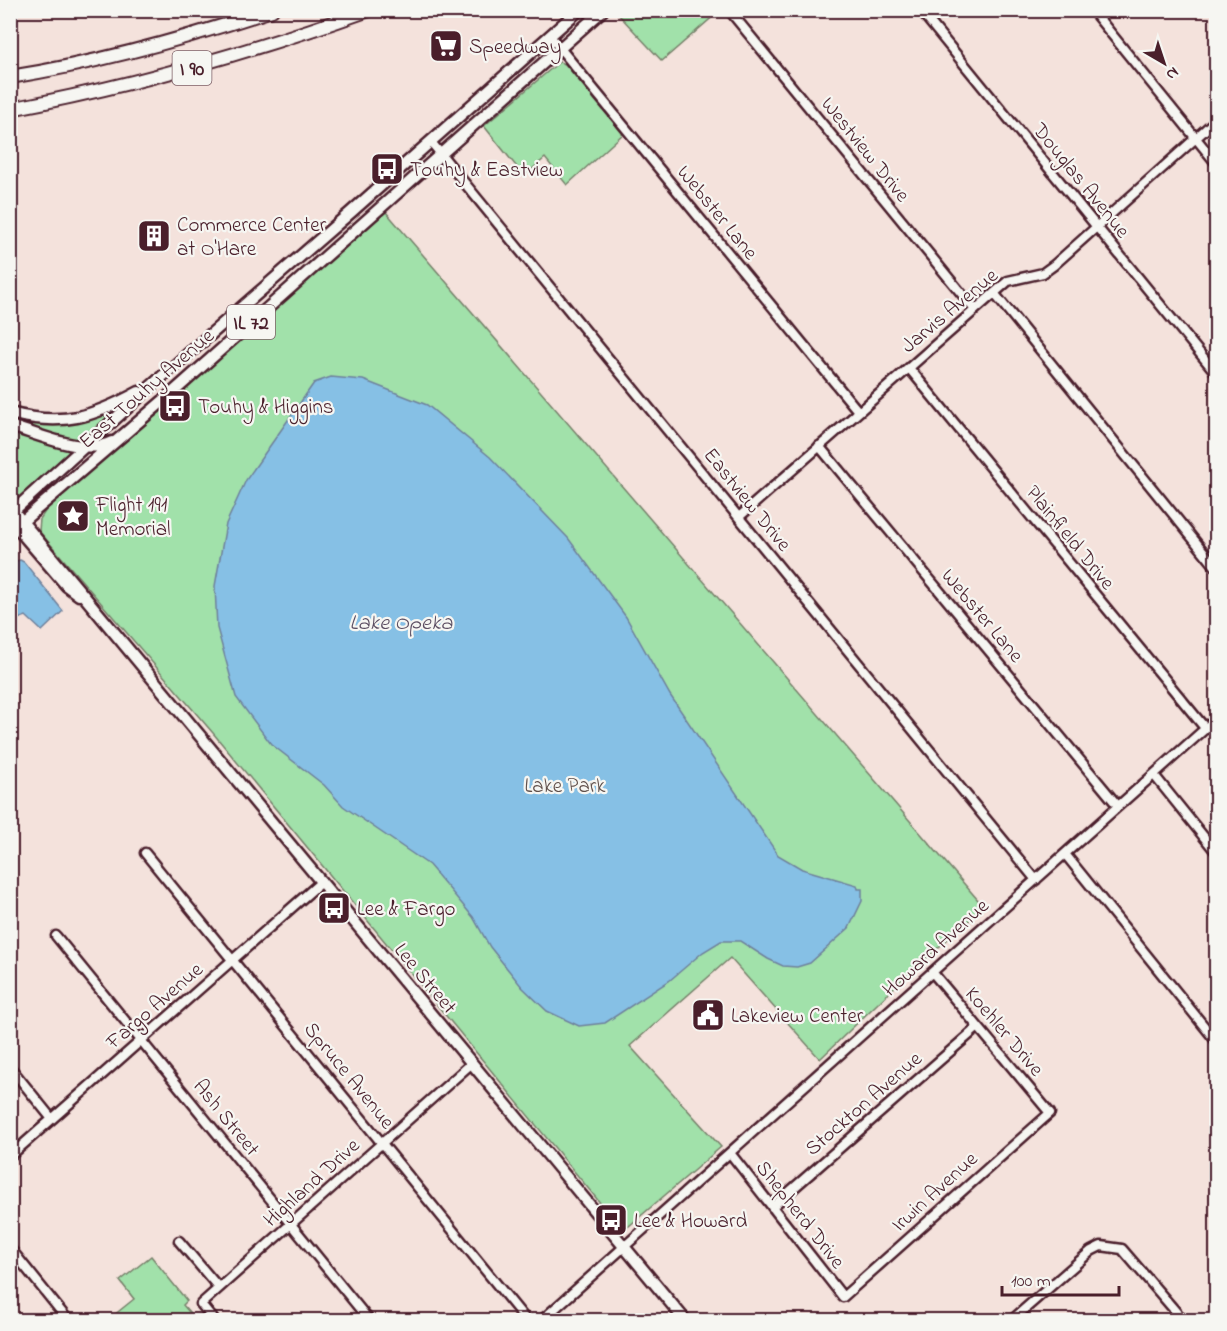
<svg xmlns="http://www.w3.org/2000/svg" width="1227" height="1331" viewBox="0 0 1227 1331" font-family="'Indie Flower',sans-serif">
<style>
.green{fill:#a1e1aa;stroke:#76806a;stroke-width:1.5}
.water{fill:#86c0e5;stroke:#6e809b;stroke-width:1.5}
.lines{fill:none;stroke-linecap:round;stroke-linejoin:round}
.minor-casing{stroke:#4a1f2b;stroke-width:13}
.major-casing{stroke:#4a1f2b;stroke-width:15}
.highway-casing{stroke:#4a1f2b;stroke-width:16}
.minor{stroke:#f6f6f2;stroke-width:8}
.major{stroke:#f6f6f2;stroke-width:10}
.highway{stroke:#f6f6f2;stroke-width:12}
.labels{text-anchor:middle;stroke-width:4.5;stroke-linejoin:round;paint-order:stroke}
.shield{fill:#f6f6f2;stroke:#7e6067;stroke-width:1.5}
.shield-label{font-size:20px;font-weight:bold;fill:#4a1f2b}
.poi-label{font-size:21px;fill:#4a1f2b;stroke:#f6f6f2;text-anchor:start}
.street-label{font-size:21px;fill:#4a1f2b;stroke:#f6f6f2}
.park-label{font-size:21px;fill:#60504b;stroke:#f6f6f2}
.water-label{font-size:22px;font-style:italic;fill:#5c4f63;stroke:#f6f6f2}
</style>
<rect width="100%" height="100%" fill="#f4e2dc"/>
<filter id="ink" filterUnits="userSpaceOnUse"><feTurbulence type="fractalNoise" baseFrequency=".0167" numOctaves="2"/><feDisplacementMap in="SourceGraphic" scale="12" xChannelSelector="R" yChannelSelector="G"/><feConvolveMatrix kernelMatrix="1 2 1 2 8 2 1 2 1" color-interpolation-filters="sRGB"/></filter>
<g filter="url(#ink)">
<path class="green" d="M620,11L715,10L717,13L662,61L617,13Z
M559,62L565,64L623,134L567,185L545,158L524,176L484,126Z
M386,212L984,907L903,979L820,1059L730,958L630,1046L721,1147L629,1226L620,1227L213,733L39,531L40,519L48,507Z
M122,407L83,443L11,422L10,417C49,430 85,424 122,407Z
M11,431L74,450L14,505L11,501Z
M151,1256L187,1301L183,1305L196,1320H108L134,1299L120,1281Z"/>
<path class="water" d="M331,377L363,380L427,405L490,457L568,538L626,617L670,695L778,855L802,869L857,885L858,889H862V901L849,928L810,963L797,967L783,966L768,959L740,941H721L703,952L669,981L605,1023L579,1026L547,1011L522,987L490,947L473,917L429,865L343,806L324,785L271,744L236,697L217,628L215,586L226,524L246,480L314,383Z
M20,560L24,562L63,611L42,631L26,616L15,620L11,614V562Z"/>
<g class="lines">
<defs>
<path id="minor" d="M729,10L975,310
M920,10L1216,373
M1092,10L1216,163
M550,36L858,411
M431,142L1036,880
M994,293L1216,567
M909,368L1205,728
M819,446L1118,806
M739,517L1008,281L1043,273L1054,265L1216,120
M1154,775L1216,852
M145,853L526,1320
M1065,854L1216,1041
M56,936L369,1320
M10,1067L52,1119
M730,1153L843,1297L1050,1113L933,973
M10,1156L321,882
M772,1207L978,1027
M179,1241L219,1288
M10,1248L68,1320
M214,1320L201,1304L472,1063
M542,1320L1216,719
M1012,1320L1091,1251L1101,1246L1122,1249L1183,1320"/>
<path id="major" d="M10,413C62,427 93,417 139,392
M10,426C38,434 85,456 112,442
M10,507L685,1320
M10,514L157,381L350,213L579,10
M13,523L67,586L79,595
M10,532L171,394L603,10"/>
<path id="highway" d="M10,77C99,63 187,38 272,10
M10,109C133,86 251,52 369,10"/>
</defs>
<use href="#minor" class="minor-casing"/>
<use href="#major" class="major-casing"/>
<use href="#highway" class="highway-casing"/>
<use href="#minor" class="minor"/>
<use href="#major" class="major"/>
<use href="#highway" class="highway"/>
</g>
</g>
<defs>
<symbol id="supermarket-square" viewBox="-11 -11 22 22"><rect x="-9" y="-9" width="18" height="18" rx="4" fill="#4a1f2b" stroke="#f6f6f2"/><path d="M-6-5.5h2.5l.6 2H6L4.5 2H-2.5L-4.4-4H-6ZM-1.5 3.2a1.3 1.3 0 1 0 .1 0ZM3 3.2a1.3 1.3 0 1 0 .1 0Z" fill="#fff"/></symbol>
<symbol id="bus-square" viewBox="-11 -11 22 22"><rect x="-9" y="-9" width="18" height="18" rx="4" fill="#4a1f2b" stroke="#f6f6f2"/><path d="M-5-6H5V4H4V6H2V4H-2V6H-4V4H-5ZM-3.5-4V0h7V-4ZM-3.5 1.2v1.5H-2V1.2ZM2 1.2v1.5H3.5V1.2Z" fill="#fff"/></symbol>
<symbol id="building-square" viewBox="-11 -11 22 22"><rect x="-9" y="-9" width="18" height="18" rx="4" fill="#4a1f2b" stroke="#f6f6f2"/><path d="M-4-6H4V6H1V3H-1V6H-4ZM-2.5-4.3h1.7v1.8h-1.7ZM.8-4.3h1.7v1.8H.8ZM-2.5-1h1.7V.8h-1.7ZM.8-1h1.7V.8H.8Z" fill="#fff"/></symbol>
<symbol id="sight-square" viewBox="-11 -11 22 22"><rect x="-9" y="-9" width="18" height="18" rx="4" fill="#4a1f2b" stroke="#f6f6f2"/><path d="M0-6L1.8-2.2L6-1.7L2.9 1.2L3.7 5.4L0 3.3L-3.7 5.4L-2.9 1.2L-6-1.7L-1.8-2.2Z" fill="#fff"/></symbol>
<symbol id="civic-square" viewBox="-11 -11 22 22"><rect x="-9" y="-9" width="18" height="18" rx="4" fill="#4a1f2b" stroke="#f6f6f2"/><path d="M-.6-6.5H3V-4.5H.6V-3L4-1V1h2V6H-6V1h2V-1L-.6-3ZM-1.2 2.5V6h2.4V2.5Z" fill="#fff"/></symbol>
</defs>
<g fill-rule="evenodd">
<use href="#supermarket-square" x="427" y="27" width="38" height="38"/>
<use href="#bus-square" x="368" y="150" width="38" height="38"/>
<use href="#building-square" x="135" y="217" width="38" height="38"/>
<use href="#bus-square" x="156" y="387" width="38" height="38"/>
<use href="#sight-square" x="54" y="497" width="38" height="38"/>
<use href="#bus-square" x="315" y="889" width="38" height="38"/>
<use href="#civic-square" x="689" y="996" width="38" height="38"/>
<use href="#bus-square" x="592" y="1201" width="38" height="38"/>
</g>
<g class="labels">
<g class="shield">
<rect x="172.5" y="51" width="39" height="34" rx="4.5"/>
<rect x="227" y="305" width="48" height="34" rx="4.5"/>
</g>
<g class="shield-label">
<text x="192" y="75">I 90</text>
<text x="251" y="329">IL 72</text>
</g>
<g class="poi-label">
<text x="469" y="53">Speedway</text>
<text x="410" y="176">Touhy &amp; Eastview</text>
<text x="177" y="231">Commerce Center<tspan x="177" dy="24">at O'Hare</tspan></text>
<text x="198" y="413">Touhy &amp; Higgins</text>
<text x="96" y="511">Flight 191<tspan x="96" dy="24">Memorial</tspan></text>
<text x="357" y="915">Lee &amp; Fargo</text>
<text x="731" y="1022">Lakeview Center</text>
<text x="634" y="1227">Lee &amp; Howard</text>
</g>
<g class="street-label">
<text transform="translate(866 149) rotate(51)" y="7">Westview Drive</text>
<text transform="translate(1082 180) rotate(51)" y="7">Douglas Avenue</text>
<text transform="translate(718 212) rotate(51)" y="7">Webster Lane</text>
<text transform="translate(949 310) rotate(-40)" y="7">Jarvis Avenue</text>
<text transform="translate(146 388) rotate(-41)" y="7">East Touhy Avenue</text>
<text transform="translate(748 499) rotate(51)" y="7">Eastview Drive</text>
<text transform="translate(1071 537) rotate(51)" y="7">Plainfield Drive</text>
<text transform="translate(983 615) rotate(50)" y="7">Webster Lane</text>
<text transform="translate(935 947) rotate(-42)" y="7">Howard Avenue</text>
<text transform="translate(426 978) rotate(50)" y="7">Lee Street</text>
<text transform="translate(154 1005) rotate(-41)" y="7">Fargo Avenue</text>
<text transform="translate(1005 1031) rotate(50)" y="7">Koehler Drive</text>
<text transform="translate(350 1075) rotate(51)" y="7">Spruce Avenue</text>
<text transform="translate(863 1103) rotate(-41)" y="7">Stockton Avenue</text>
<text transform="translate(227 1117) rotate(51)" y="7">Ash Street</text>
<text transform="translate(311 1182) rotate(-42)" y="7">Highland Drive</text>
<text transform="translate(934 1191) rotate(-42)" y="7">Irwin Avenue</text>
<text transform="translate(801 1214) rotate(52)" y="7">Shepherd Drive</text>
</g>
<g class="park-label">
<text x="565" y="792">Lake Park</text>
</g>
<g class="water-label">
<text x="401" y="629">Lake Opeka</text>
</g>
</g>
<rect width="1227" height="1331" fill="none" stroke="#f6f6f2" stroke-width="36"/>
<rect x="18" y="18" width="1191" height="1295" fill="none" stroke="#4a1f2b" stroke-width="2" filter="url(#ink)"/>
<g transform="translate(1164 63) rotate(141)" stroke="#f6f6f2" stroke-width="4.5" paint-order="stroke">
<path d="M0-4.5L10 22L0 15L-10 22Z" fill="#4a1f2b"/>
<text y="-9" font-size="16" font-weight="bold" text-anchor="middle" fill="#4a1f2b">N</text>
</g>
<path d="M1002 1286v9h117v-9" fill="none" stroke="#4a1f2b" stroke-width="3"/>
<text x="1011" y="1286" font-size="18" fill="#4a1f2b" stroke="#f6f6f2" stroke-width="4.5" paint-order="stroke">100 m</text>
</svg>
